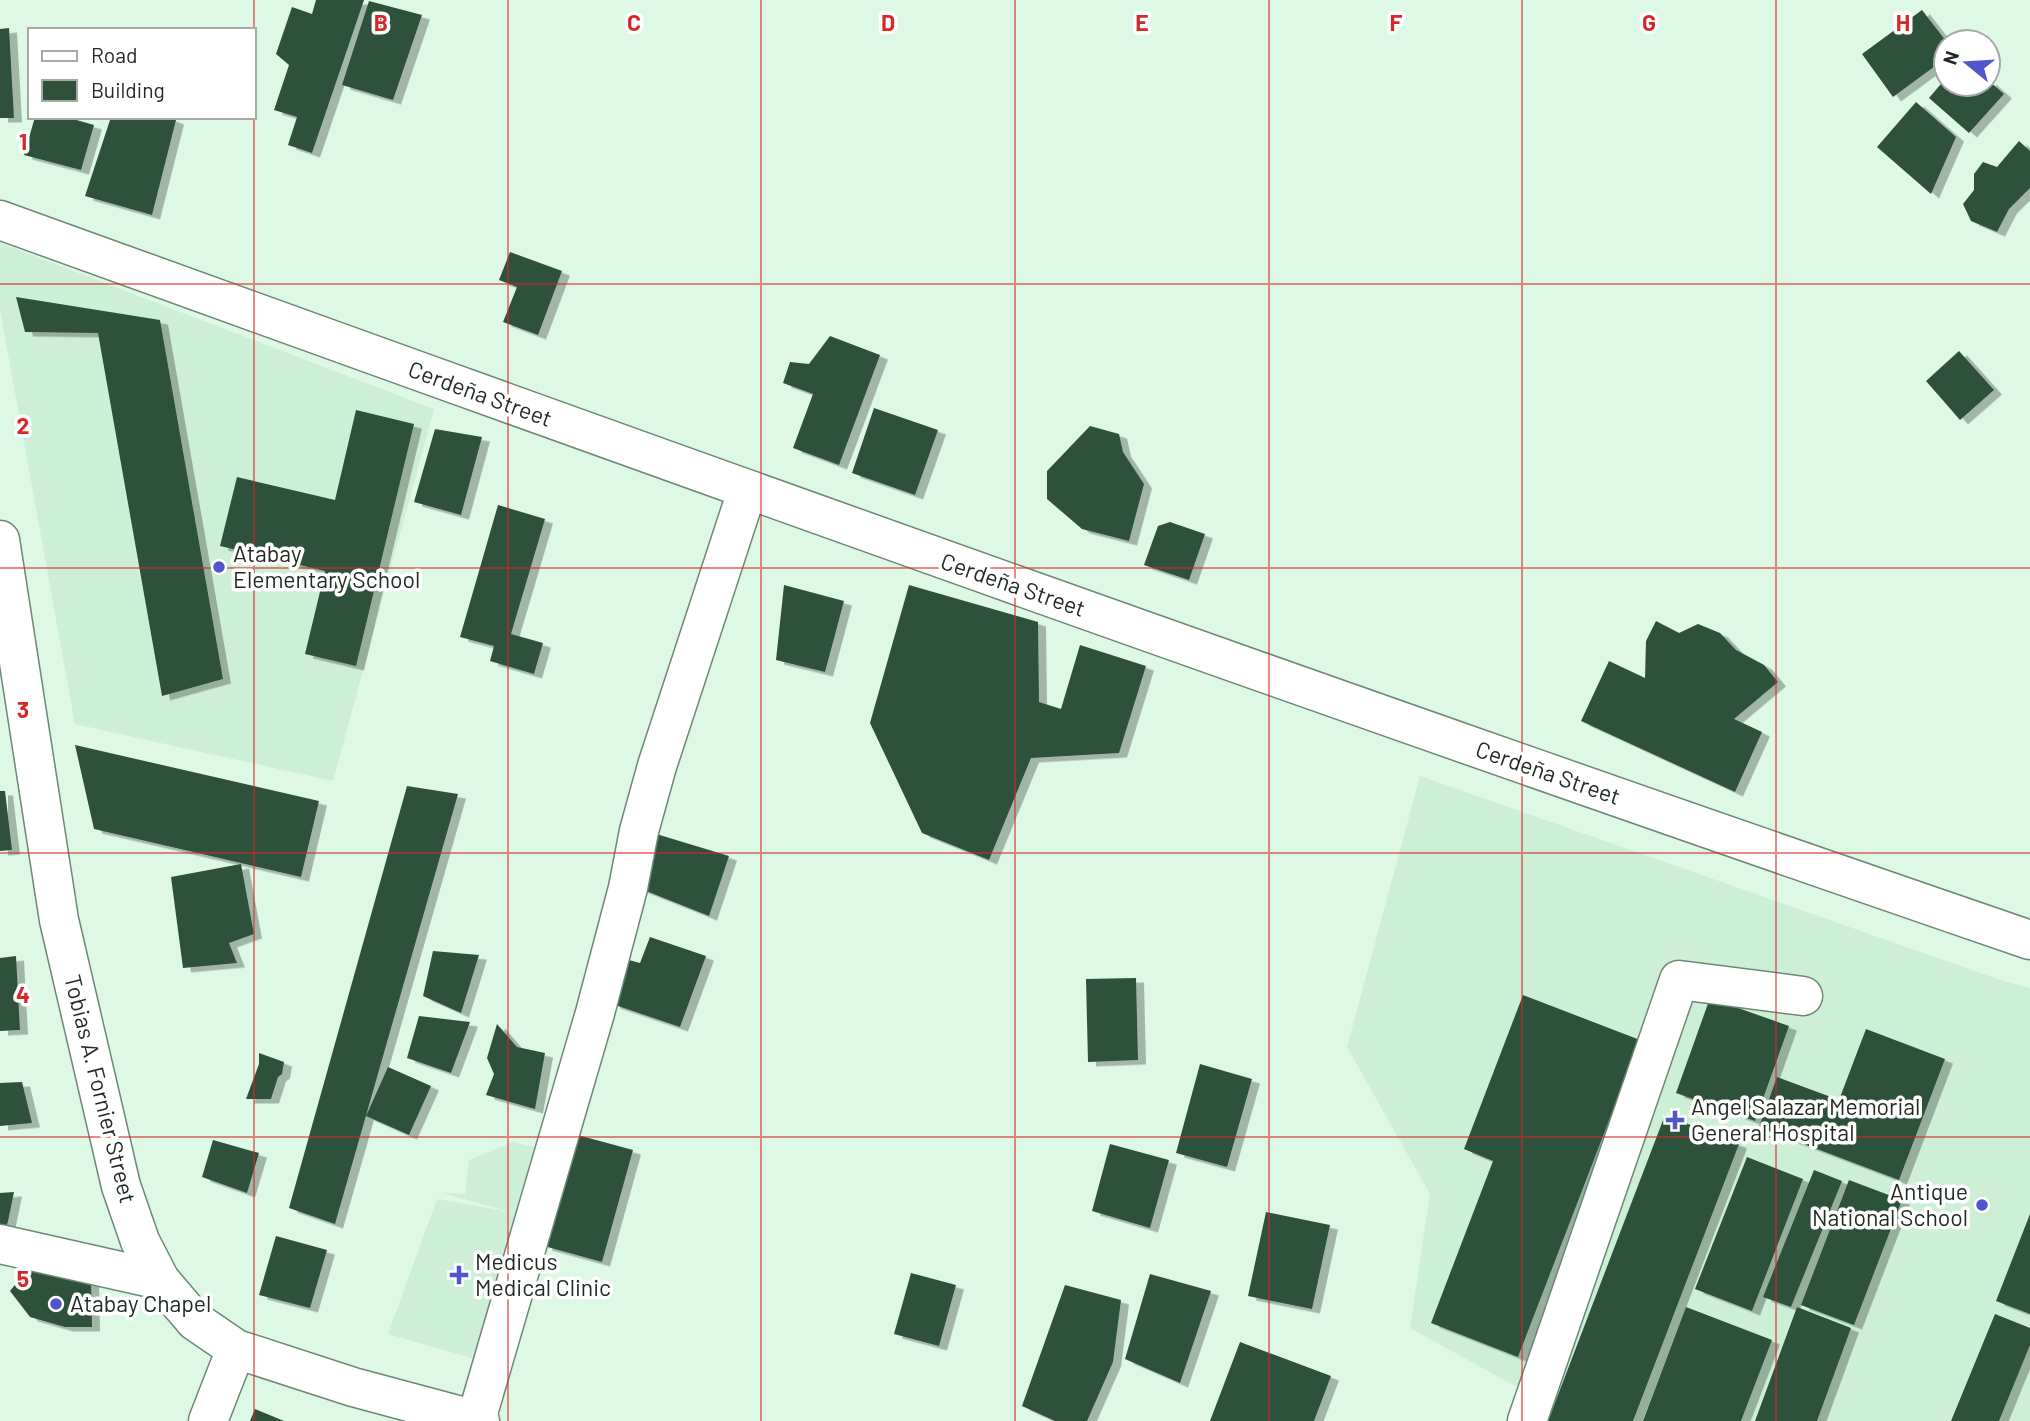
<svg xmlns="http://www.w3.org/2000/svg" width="2030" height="1421" viewBox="0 0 2030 1421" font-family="Barlow,sans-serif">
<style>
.built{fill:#cdefd6}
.building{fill:#2f513a;filter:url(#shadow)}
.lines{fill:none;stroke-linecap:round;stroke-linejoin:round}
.minor-casing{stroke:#6f8775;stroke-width:41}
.major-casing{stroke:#6f8775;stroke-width:41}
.minor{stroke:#fff;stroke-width:38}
.major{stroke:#fff;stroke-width:38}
.grid{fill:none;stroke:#d62828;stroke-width:2;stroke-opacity:0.55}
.poi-dot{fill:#5254cb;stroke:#fff;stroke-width:2.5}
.labels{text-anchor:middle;stroke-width:7;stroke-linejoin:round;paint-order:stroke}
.street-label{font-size:23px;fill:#212b24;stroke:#fff}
.poi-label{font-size:23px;fill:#212b24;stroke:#fff;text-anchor:start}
.grid-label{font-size:23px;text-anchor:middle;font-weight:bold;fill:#d62828;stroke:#fff;stroke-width:7;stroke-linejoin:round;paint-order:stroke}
</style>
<defs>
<filter id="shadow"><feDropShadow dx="8" dy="4.5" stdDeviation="0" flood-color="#0004"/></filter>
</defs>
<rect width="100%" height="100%" fill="#ddf8e5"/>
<path class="built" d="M0,243L434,409L333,781L75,724L0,310Z
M1420,776L2003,981L2030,988V1421H1507L1517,1387L1410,1328L1430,1194L1347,1047Z
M513,1142L545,1150L482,1361L388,1334L437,1199L515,1213L442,1193L465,1194L469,1160Z"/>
<path class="building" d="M316,0H364L312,153L288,145L297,117L274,110L289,65L276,54L292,7L312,14Z
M369,1L422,15L393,100L342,85Z
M1922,10L1946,41V58L1893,97L1862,54Z
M9,28L14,118H0V29Z
M1946,78V84H1988V80L2004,94L1969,133L1929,98Z
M1916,102L1956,137L1931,194L1877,147Z
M35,117H66L94,125L81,170L24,155Z
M111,117H168L176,120L152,215L85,196Z
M2019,141L2030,151V188L2009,209L1997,232L1971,221L1963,204L1974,190V174L1983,162L1997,167Z
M510,252L562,271L538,335L503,322L517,287L499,280Z
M16,297L160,320L223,679L162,696L98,333L25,332Z
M830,336L880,355L839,465L793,448L813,394L783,383L790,362L809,364Z
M1959,351L1994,390L1960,420L1926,381Z
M874,408L938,430L915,495L852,473Z
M356,410L414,424L356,666L305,654L325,571L220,546L237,477L335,500Z
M1090,426L1119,434L1123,452L1144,484L1129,541L1082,529L1047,499V471Z
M435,429L482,437L461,515L414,502Z
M498,505L545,519L511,634L543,643L534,674L490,661L494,646L460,637Z
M1170,522L1205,534L1189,580L1144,565L1158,526Z
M784,585L844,601L825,672L776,660Z
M909,585L1038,622L1039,702L1061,709L1080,645L1146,666L1119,753L1031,758L989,860L922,833L870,723Z
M1656,621L1679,633L1698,624L1720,633L1736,650L1764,665L1778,682L1734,719L1762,732L1735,792L1581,721L1609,661L1645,678L1646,641Z
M75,745L319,801L301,877L94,829Z
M407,786L458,794L335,1224L289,1208Z
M0,791H5L12,850L0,851Z
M653,833L729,856L709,916L636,887Z
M241,864L254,934L229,943L237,963L183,968L171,877Z
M650,937L706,956L680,1027L612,1004L625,959L640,963Z
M433,951L479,955L461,1013L423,996Z
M16,956L20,1030L0,1031V958Z
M1136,978L1138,1060L1088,1062L1086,979Z
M1523,995L1640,1040L1518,1357L1431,1323L1493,1161L1464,1149Z
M1710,998L1789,1026L1755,1121L1676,1093Z
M419,1016L470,1022L451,1073L407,1058Z
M497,1024L517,1047L545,1053L535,1109L486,1095L494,1074L487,1058Z
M1866,1029L1945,1059L1899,1180L1759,1127L1777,1077L1839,1100Z
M259,1053L284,1062L282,1074L278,1077L271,1099H246L259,1064Z
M1200,1064L1252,1079L1227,1167L1176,1153Z
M388,1067L431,1086L409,1135L366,1116Z
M22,1082L32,1123L0,1126V1083Z
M1665,1115L1739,1144L1633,1421H1548Z
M574,1134L633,1150L602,1262L544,1246Z
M213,1140L259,1153L247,1193L202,1177Z
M1110,1144L1169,1160L1150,1228L1092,1211Z
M1747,1157L1803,1179L1752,1311L1695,1289Z
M1814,1170L1842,1181L1791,1307L1763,1297Z
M1849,1180L1902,1200L1854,1325L1801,1305Z
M14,1192L6,1231L0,1230V1193Z
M1266,1212L1330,1225L1312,1309L1248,1296Z
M2030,1214V1314L1996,1301Z
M276,1236L327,1250L310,1308L259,1295Z
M33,1262L91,1278L92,1327H65L30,1317L10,1291Z
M911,1273L956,1285L939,1346L894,1334Z
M1150,1274L1211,1291L1180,1383L1125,1359Z
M1065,1285L1121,1300L1113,1362L1087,1421H1055L1022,1406Z
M1686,1307L1772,1340L1741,1421H1643Z
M1797,1307L1851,1328L1817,1421H1755Z
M1995,1314L2030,1328V1345L1999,1421H1951Z
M1240,1342L1331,1376L1314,1421H1210Z
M255,1409L284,1421H250Z"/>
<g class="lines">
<defs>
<path id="minor" d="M0,1244L160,1280
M476,1420L595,1013L628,888L639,831L657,766L747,491
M208,1421L236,1349
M1527,1421L1679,980L1803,996"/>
<path id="major" d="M0,220C675,464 1351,707 2030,940
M0,540L59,920L121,1186L140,1241L160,1280L195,1321L236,1349L353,1387L480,1421"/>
</defs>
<use href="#minor" class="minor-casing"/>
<use href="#major" class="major-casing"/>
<use href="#minor" class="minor"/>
<use href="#major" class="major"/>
</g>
<path class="grid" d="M254,0V30M508,0V1421M761,0V1421M1015,0V1421M1269,0V1421M1522,0V1421M1776,0V1421M254,30V117M254,117V1421M0,284H2030M0,568H2030M0,853H2030M0,1137H2030"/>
<g class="poi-dot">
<circle cx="219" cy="567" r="7"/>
<path d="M1671.5 1109.5h7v7h7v7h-7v7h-7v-7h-7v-7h7z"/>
<circle cx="1982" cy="1205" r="7"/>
<path d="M455.5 1264.5h7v7h7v7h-7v7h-7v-7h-7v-7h7z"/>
<circle cx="56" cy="1304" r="7"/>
</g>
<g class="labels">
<g class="street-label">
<text transform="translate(480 394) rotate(20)" y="8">Cerdeña Street</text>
<text transform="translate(1013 585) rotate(19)" y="8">Cerdeña Street</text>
<text transform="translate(1548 773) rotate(19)" y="8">Cerdeña Street</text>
<text transform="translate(100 1089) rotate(76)" y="8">Tobias A. Fornier Street</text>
</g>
<g class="poi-label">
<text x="233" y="562">Atabay<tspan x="233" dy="26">Elementary School</tspan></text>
<text x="1691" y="1115">Angel Salazar Memorial<tspan x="1691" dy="26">General Hospital</tspan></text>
<text x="1968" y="1200" text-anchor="end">Antique<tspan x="1968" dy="26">National School</tspan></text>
<text x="475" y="1270">Medicus<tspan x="475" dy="26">Medical Clinic</tspan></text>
<text x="70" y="1312">Atabay Chapel</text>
</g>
</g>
<g class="grid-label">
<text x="381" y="31">B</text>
<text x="634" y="31">C</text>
<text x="888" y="31">D</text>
<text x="1142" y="31">E</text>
<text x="1396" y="31">F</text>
<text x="1649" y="31">G</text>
<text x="1903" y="31">H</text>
<text x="23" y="150">1</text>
<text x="23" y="434">2</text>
<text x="23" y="718">3</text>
<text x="23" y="1003">4</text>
<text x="23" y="1287">5</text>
</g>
<rect x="28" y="28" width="228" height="91" fill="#ffffff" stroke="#a6aaa7" stroke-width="2"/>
<rect x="42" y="51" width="35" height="10" fill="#ffffff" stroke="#a6aaa7" stroke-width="2"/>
<text x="91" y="63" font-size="21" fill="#212b24">Road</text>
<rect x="42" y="80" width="35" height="21" fill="#2f513a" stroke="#a6aaa7" stroke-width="2"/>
<text x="91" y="98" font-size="21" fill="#212b24">Building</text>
<g transform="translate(1967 63) rotate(288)"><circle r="33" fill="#ffffff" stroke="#a6aaa7" stroke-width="2"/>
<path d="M0-5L12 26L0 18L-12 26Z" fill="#5254cb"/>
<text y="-10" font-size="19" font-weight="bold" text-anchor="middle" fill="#212b24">N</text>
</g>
</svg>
